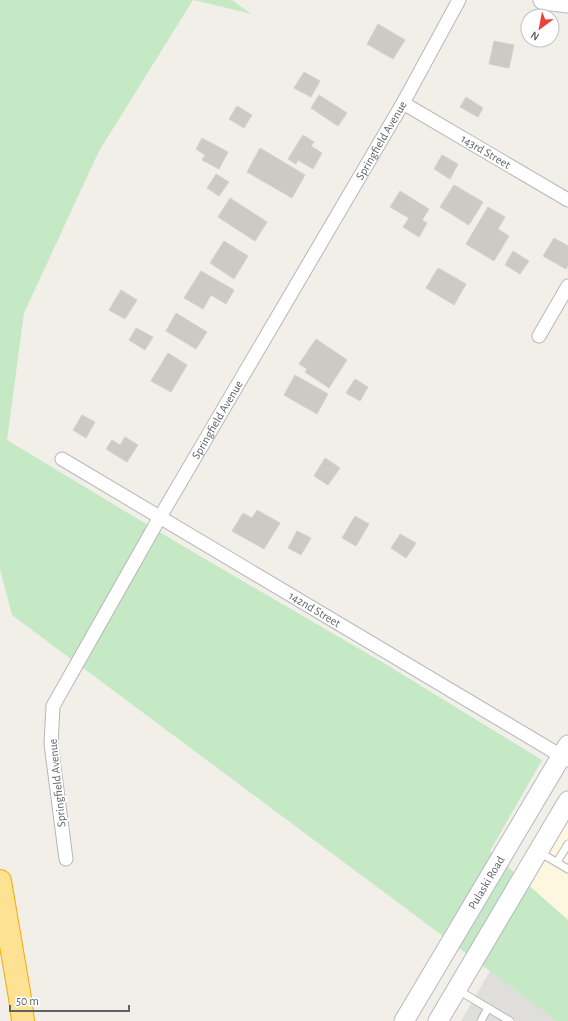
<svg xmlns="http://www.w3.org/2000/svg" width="568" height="1021" viewBox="0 0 568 1021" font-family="'Alegreya Sans',sans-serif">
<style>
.commercial{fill:#fef7e0}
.industrial{fill:#e0deda}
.green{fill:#c5e8c5}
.building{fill:#cccac5;stroke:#d6d1c6}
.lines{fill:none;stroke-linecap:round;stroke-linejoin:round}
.lane-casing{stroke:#b5b8bc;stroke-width:9}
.street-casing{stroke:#b5b8bc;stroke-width:15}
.secondary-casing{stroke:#b6babf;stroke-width:21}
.highway-casing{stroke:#f9ab00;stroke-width:24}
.lane{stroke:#fff;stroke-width:7}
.street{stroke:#fff;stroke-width:13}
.secondary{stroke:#fff;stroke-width:19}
.highway{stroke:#fde293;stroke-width:22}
.labels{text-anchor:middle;stroke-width:3.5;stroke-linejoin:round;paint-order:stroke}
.street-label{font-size:12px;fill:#5f6368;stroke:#fff}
</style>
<rect width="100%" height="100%" fill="#f1efe8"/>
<path class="commercial" d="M568,819V920L529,886Z"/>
<path class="industrial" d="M490,971L553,1017L557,1021H461Z"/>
<path class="green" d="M0,0H193L99,151L24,313L7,440L176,542L387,665L542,760L490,851L568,920V1021H557L12,615L0,569Z
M194,0H232L251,14Z"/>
<path class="building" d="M378,24L405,40L393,59L367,44Z
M494,41L514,45L509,68L489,64Z
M304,72L320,81L311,97L294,88Z
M319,95L347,113L338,126L311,108Z
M466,97L483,108L478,117L460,107Z
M237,106L252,115L244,128L229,119Z
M303,135L314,142L311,146L322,153L313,169L298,160L296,164L288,159Z
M202,138L228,152L219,169L202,160L205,155L196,149Z
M260,148L305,175L292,198L247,172Z
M442,155L458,164L450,179L434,169Z
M216,174L229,182L219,196L207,188Z
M454,185L483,202L469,225L440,207Z
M400,191L429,209L422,220L427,223L419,237L403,227L409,218L390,207Z
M230,198L267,222L255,241L218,217Z
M488,207L505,217L498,229L509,236L494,261L466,244Z
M554,238L568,246V266L566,269L543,256Z
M224,241L248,256L234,279L210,263Z
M513,251L529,261L520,274L505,265Z
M438,268L466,284L454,305L426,288Z
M201,271L234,290L226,304L211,295L203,309L184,298Z
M121,290L137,300L125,319L109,310Z
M176,313L207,332L196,349L166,331Z
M136,328L153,337L145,350L129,340Z
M316,339L347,360L329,388L305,372L307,369L299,364Z
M168,353L187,365L171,392L151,381Z
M295,375L328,394L317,414L284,395Z
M355,379L368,387L360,401L346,393Z
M82,415L95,422L86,438L73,430Z
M125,437L138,445L127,462L106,449L112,440L120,445Z
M325,458L340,468L328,485L314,476Z
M257,510L280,523L264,549L232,531L243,513L252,518Z
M355,516L369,524L356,546L342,538Z
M297,531L311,538L301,555L288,548Z
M400,534L416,543L406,558L391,548Z"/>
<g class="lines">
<defs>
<path id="lane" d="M539,852L568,869
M557,862L568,844
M458,990L488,1008L481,1021
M488,1008L510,1021"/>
<g id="street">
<path id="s1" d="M403,103L568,200"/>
<path d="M539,336L568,286"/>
<path id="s2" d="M62,459L568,760"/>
<path id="s3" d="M66,859L51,744L53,706L160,517L403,103L459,0"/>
</g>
<g id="secondary">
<path d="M543,0L568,3"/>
<path id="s4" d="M404,1021L568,745"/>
<path d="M438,1021L568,801"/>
</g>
<path id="highway" d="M0,881L20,998L23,1021"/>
</defs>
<use href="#lane" class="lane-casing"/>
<use href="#street" class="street-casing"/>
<use href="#secondary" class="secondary-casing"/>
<use href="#highway" class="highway-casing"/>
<use href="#lane" class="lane"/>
<use href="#street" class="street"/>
<use href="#secondary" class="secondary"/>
<use href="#highway" class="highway"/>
</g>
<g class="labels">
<g class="street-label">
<text dy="4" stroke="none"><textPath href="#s3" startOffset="808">Springfield Avenue</textPath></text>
<text dy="4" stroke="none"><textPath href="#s1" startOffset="96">143rd Street</textPath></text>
<text dy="4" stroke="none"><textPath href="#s3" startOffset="484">Springfield Avenue</textPath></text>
<text dy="4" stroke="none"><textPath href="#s2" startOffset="294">142nd Street</textPath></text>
<text transform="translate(57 783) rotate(-96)" y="4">Springfield Avenue</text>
<text dy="4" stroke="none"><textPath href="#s4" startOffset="161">Pulaski Road</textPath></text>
</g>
</g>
<g transform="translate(540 28) rotate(212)"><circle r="19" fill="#ffffff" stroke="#bfc1c3"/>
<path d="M0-3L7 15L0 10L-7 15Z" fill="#ea4335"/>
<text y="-6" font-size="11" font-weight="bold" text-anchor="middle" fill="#5f6368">N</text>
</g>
<path d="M10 1005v6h119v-6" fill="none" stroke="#5f6368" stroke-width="2"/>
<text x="16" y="1005" font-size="12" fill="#5f6368" stroke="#ffffff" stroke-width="3" paint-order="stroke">50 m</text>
</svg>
